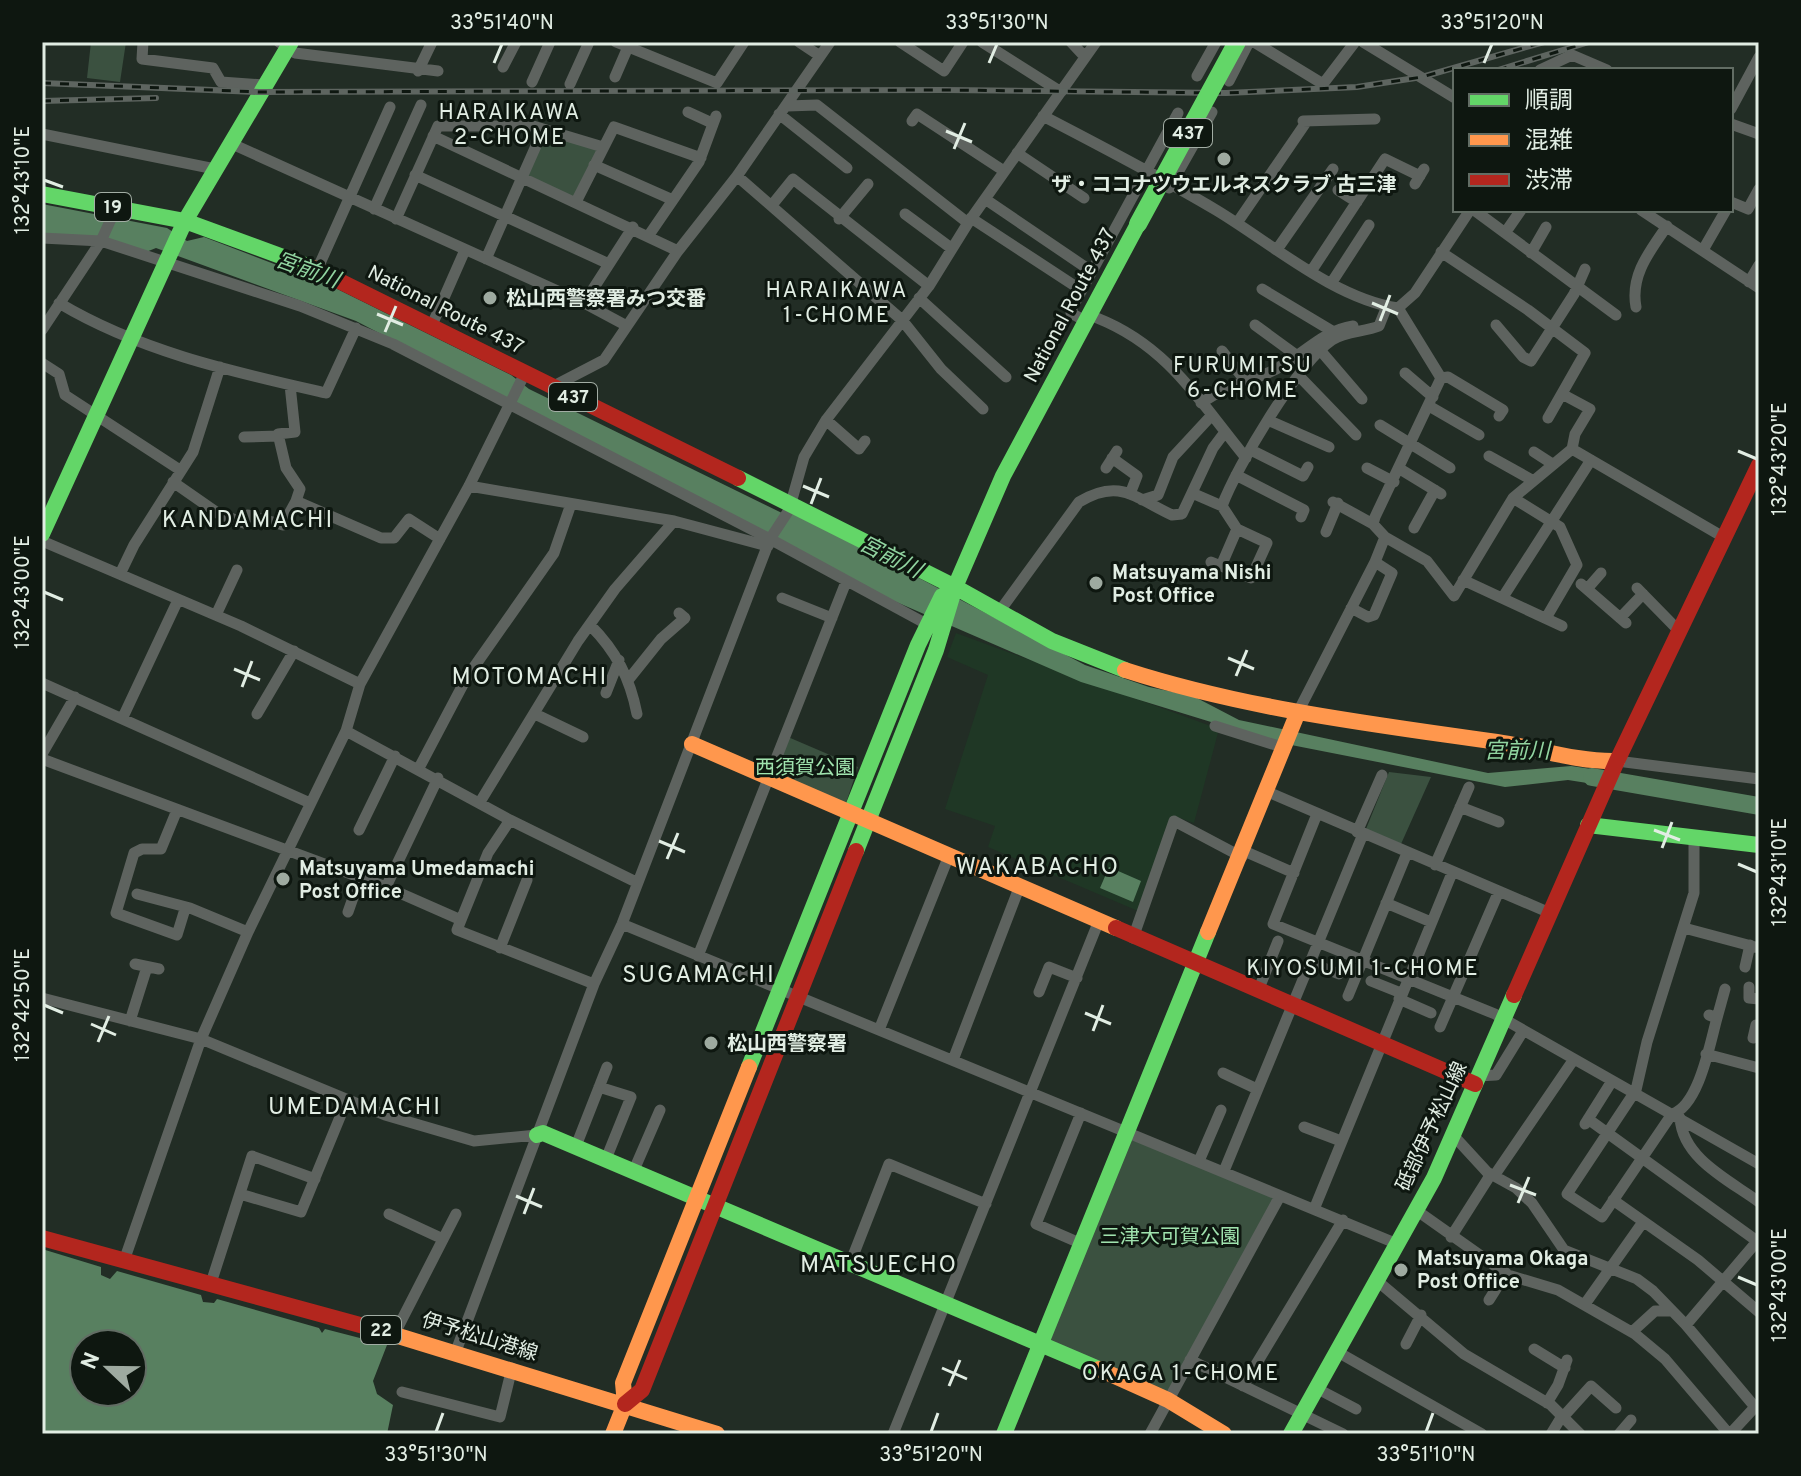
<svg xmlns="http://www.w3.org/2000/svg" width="1801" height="1476" viewBox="0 0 1801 1476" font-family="Overpass,'Noto Sans JP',sans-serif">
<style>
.built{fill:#1f3725}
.green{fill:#3b5140}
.water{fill:#588060;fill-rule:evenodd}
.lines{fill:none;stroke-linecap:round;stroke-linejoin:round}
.river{stroke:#588060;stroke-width:18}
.street{stroke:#5e635f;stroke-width:11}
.fast{stroke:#63d668;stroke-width:16}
.slow{stroke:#ff974d;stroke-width:16}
.jam{stroke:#b3261e;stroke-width:16}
.rail-casing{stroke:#5e6560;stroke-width:6}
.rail{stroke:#0e1710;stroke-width:3;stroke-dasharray:9;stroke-linecap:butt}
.fast-bridge{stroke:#63d668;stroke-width:18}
.ticks{fill:none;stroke:#e1ede3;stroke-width:3}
.poi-dot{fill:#9eaaa0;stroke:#0e1710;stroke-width:3}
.labels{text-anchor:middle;stroke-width:6;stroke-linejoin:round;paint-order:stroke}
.shield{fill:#0e1710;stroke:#a2ada4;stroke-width:2}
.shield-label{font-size:18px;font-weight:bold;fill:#e1ede3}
.poi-label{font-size:20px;font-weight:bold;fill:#e1ede3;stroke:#0e1710;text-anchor:start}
.street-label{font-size:20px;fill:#e1ede3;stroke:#0e1710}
.park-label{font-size:20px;fill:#a0e3ae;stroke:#0e1710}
.neighbourhood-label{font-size:22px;letter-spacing:2px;fill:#e1ede3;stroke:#0e1710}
.water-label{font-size:22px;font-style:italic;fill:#91d4a0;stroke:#0e1710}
.quarter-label{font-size:24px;letter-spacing:2px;fill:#e1ede3;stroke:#0e1710}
.neatline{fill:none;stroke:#e1ede3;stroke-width:3}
.ticks-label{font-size:20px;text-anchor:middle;fill:#e1ede3}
</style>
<rect width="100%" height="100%" fill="#222d25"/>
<path class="built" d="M956,633L1219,729L1194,823L1174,816L1138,911L988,847L995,826L945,809L988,675L947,657Z"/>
<path class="green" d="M91,42H126L120,82L87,78Z
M543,133L599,149L574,199L525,176Z
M788,737L858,767L845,806L771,777Z
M1389,772L1431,777L1401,844L1366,829Z
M1130,1137L1276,1197L1167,1397L1045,1342Z"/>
<path class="water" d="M42,204L167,228L187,241L204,237L329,285L511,375L529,389L786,515L793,512L1085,665L1149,687L1193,696L1239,720L1488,773L1571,766L1605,771L1600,785L1568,780L1505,787L1276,742L1081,682L894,601L356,321L156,248L146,252L42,233Z
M1109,867L1141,881L1133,902L1100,888Z
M42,1249L101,1267V1275L110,1279L117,1271L201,1295L203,1302L214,1303L217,1299L319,1328L322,1333L325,1329L387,1345L373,1381L377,1394L393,1405L387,1434H42ZM84,1344H132V1392H84Z"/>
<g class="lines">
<path class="river" d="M1592,777L1759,806"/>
<path class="street" d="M143,42L142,59L213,68L221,82L263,85
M279,42L295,53L438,71
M616,42L717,83L744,42
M799,42L820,56
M900,42L944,71L963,42
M982,42L1061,92
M1071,42L1085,57
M1254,42L1323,84L1355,42
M1363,42L1455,98
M503,67L516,42
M1540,70L1572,55L1607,70
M418,71L432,42
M1197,76L1216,42
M615,77L628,47
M1229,81L1249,42
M532,82L550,42
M570,84L589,42
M787,106L817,105L968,223
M1731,109L1759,57
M688,112L712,123
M779,114L847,168
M1043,116C1101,146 1159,176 1216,210C1271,243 1335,299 1398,308L1415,293L1470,210
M912,121L917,114L1004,171
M1303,121L1375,119
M1731,124L1759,134
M42,134L215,169
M433,136L678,251
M230,143L584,303L627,326
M1017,153L1084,198
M594,165L673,200
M415,175L609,264
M737,176L902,320L941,369L983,409
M1415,184L1424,169
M1169,188L1212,112
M1338,190L1357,202
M985,199L1091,271
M576,202L614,127L701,158
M1731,202L1748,209L1759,189
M772,205L793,179L929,286
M374,209L421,105
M1474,210L1616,315
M1641,210L1759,288
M905,214L951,248
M971,218L1081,290
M396,219L438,126H533L603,147
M839,219L868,184
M1237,223L1307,121
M1505,233L1521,210
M649,235L699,162L716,116
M42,238L101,241L300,306L393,344L770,539L932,627
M1278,248L1333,169
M1703,250L1726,210
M1441,252L1528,310L1585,353L1548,418
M1531,253L1546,227
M486,259L543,130
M317,270L390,107
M1312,270L1385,159L1420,176
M1332,282L1369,225
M1749,282L1759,265
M1262,289L1332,331
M919,298L1006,377
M59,303C141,352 234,372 326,393L356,328
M584,303L633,227
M1636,307C1630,275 1650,251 1667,226
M1097,318C1168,346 1200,402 1246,458
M1087,322L1071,313L1072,308L1178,113
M432,325L465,250
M1255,325L1296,355
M1496,325L1523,357L1531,361L1574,294L1585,269
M42,330L101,241L116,208
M1320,350L1362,399
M1222,351L1244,379
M42,363L59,374L65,395L180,470
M1405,373L1433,397
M1300,377L1356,435
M1441,378L1448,377L1503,410L1499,416
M290,385L295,432L278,434L286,468L300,489L296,501
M552,387L604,360L678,251L737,176L830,42
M1562,394L1590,409L1575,434L1572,449
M1201,403C1228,385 1242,384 1270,372C1300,359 1320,331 1353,326
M1429,406L1479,435
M826,420L859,449L865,441
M1270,421L1329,447
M1380,425L1450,468
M244,437L279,436
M1251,450L1303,476L1308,467
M1534,452L1551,463
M1489,456L1532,480
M1112,458L1137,476L1130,494
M1106,468L1117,451
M1367,468L1394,482
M1400,469L1441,494
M1236,475L1304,510L1301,517
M173,482L219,514L244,523L248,515L283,525L296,501L381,538H394L409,519L440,539
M469,486L674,521L768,546
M1192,493L1222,506L1237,529L1267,543L1251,578L1211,562
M1513,498L1560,527L1577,565L1546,618
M1142,500L1158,495L1173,457L1211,416
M1333,502L1373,524
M1222,506C1237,466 1298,363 1332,340C1345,331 1365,332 1379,326L1387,306
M1414,528L1435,490
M1326,532L1338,503
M1385,537L1427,561L1454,596L1513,498L1572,449L1725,538
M42,541L241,626L360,684
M1221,566L1237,529
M120,574L134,545L193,452L220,367
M1463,580L1562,626
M1581,584L1626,623
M1637,588L1680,632
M1587,589L1601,573
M1503,597L1591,460
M782,598L832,618
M1351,608L1368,617L1374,615L1392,573L1375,562
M999,612L1079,502C1119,478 1134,497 1172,515L1182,514L1213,448L1225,432
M216,615L237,570
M1620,618L1643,594
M590,625C616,651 630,678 637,714
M629,679L661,639L685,618L679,613
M42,683L310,803
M606,693L619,660
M1298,712L1375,562L1385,537L1373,524L1375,517L1441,378L1398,308
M257,714L294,651
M535,714L583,737
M123,717L178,600
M1215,726L1285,748
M346,731L510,820L636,882
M42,754L75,697
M42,759L386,887L461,920L457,930L594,984
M1617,761L1759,779
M419,768L467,677L554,553L571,504
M1268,792L1550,913
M480,802L578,641L615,589L674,521
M1460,807L1499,822
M177,810L161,849H142L134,853L116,913L177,935L185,909
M1317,814L1273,924L1495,1014L1759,1164
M359,830L395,756
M1357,832L1382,775
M1694,838V893L1647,1042L1636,1090L1567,1194L1602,1217L1672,1114C1699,1106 1710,1043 1717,1018L1709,1015
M1244,851L1294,873
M1435,865L1469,787
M386,887L438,778
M137,894L190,908L248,932
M1386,903L1431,922
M348,912L360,878
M461,920L488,853L510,820
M622,924L1395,1243
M1684,928L1759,948
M1133,938L1174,821L1242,857
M500,948L527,880
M698,956L846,582
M1309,962L1339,974
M135,964L159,969
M1745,967L1750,945
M1371,981L1401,993
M1749,987V998L1759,999
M1258,991L1278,941
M1039,992L1049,967L1077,978
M1348,996L1407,853
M42,998L201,1039L385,1115L474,1141L537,1135
M1399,999L1431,1013
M1717,1018L1725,989
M130,1021L147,967
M1440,1027L1499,891
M879,1030L948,858
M1753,1038L1756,1025L1759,1026
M1706,1054L1759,1068
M953,1060L1019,888
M1223,1073L1257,1089
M1478,1076L1496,1075L1523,1031
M599,1087L631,1097L606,1159
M1081,1113L1036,1224L1082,1244
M1680,1118C1683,1159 1729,1180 1759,1202
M1588,1119L1757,1241
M1585,1124L1612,1081
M1304,1127L1341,1141
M1453,1135L1487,1172L1516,1188L1532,1203L1564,1250L1637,1279L1653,1291L1686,1325L1759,1239
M576,1146L607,1067
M1199,1161L1221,1110
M634,1170L660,1110
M1224,1171L1363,834
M1494,1176L1574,1059
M240,1194L301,1212L347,1100
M1613,1200L1698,1260L1759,1312
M1315,1207L1452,873
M1416,1210L1508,1275L1558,1290L1635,1334L1665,1359L1729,1434
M389,1214L443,1239
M1451,1237L1491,1174
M125,1258L201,1039L248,932L346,731L360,684L469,486L525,373
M851,1261L889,1164L986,1204
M1375,1279L1464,1354L1551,1405L1580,1434
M211,1283L252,1156L315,1179
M1489,1300L1506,1273
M1585,1304L1643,1222
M1686,1325L1755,1407L1730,1434
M1632,1332L1655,1311H1672
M395,1333L456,1214
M1406,1344L1421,1315
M1534,1349L1565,1368
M456,1351L594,984L622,924L770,539L789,510L804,457L826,420L929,286L968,223L1096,42
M1336,1351L1482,1434
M1190,1360L1343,1434
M1243,1386L1343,1220
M1316,1388L1356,1409
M402,1392L500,1417L512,1368
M1547,1403L1558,1385L1567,1360
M1563,1417L1591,1386L1616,1408
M893,1434L1098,923
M1150,1434L1280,1196
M1551,1434L1562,1416
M1619,1434L1631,1420"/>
<path class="fast" d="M42,194L185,221
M185,221L291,42
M738,478L955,587L1003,476L1138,224
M42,534L185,221L313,268
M1588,825L1759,845
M856,851L936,650L955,587L1052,641L1125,670
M749,1067L918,645L942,596
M537,1135L543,1133L1099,1369
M1004,1434L1208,932
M1291,1434L1434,1178L1514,995"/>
<path class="slow" d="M1125,670C1246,709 1371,724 1497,742C1537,748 1576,762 1617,761
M692,744L1116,928
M1208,932L1298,712
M382,1331L717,1434
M1099,1369L1168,1400L1224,1434
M613,1434L625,1404L623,1383L749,1067"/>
<path class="jam" d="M313,268L738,478
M1116,928L1475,1084
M1514,995L1617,761L1759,465
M42,1238L382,1331
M625,1404L642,1390L856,851"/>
<defs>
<path id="rail" d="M1498,70L1589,42
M42,83L259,92L945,90L1226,93L1357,87L1422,77L1544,42
M42,101L156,98"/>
</defs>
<use href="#rail" class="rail-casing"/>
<use href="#rail" class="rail"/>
<path class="fast-bridge" d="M1138,224L1237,42"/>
</g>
<path class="ticks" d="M494,63L502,44M989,63L997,44M1484,63L1492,44M946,131L972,142M954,149L965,123M44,180L63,187M1372,303L1398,314M377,314L403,325M1380,321L1390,295M385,332L396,306M1738,451L1757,459M803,486L829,497M811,504L821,478M44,592L63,600M1228,658L1254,669M234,669L260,680M1236,676L1247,650M242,687L252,661M1654,830L1680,840M659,841L685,852M1662,848L1672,822M667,859L678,833M1738,864L1757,872M44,1005L63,1013M1085,1013L1111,1024M91,1024L116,1035M1093,1031L1103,1005M98,1042L109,1016M1510,1185L1536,1195M516,1196L542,1207M1518,1203L1529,1177M524,1214L534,1188M1738,1277L1757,1285M942,1368L967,1379M949,1386L960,1360M436,1432L443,1413M931,1432L938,1413M1426,1432L1433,1413"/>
<g class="poi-dot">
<circle cx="1224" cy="159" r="8"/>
<circle cx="490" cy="298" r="8"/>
<circle cx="1096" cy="583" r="8"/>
<circle cx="283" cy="879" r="8"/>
<circle cx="711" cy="1043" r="8"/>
<circle cx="1401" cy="1270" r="8"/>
</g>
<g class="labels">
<g class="shield">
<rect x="1164" y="119" width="48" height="28" rx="6"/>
<rect x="95" y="193" width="36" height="28" rx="6"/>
<rect x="549" y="383" width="48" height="28" rx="6"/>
<rect x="361" y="1316" width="40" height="28" rx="6"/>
</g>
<g class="shield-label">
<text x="1188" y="139">437</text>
<text x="113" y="213">19</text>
<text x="573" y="403">437</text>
<text x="381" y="1336">22</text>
</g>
<g class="poi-label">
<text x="1224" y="191" text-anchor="middle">ザ・ココナツウエルネスクラブ 古三津</text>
<text x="506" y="305">松山西警察署みつ交番</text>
<text x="1112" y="579">Matsuyama Nishi<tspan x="1112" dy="23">Post Office</tspan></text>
<text x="299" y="875">Matsuyama Umedamachi<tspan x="299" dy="23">Post Office</tspan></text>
<text x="727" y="1050">松山西警察署</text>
<text x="1417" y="1265">Matsuyama Okaga<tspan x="1417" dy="23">Post Office</tspan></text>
</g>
<g class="street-label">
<text transform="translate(1069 305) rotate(-62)" y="7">National Route 437</text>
<text transform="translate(446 309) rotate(27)" y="7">National Route 437</text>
<text transform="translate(1431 1126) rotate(-65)" y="7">砥部伊予松山線</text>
<text transform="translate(480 1336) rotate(17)" y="7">伊予松山港線</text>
</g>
<g class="park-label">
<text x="805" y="774">西須賀公園</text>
<text x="1170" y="1243">三津大可賀公園</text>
</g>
<g class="neighbourhood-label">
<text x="510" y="119">HARAIKAWA<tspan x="510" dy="25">2-CHOME</tspan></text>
<text x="837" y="297">HARAIKAWA<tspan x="837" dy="25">1-CHOME</tspan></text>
<text x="1243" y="372">FURUMITSU<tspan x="1243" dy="25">6-CHOME</tspan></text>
<text x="1363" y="975">KIYOSUMI 1-CHOME</text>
<text x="1181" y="1380">OKAGA 1-CHOME</text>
</g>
<g class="water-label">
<text transform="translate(308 269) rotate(20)" y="8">宮前川</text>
<text transform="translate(891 556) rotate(27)" y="8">宮前川</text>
<text x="1517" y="758">宮前川</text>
</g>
<g class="quarter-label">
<text x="248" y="527">KANDAMACHI</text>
<text x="530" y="684">MOTOMACHI</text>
<text x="1038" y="874">WAKABACHO</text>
<text x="699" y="982">SUGAMACHI</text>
<text x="355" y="1114">UMEDAMACHI</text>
<text x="879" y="1272">MATSUECHO</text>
</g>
</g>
<rect width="1801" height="1476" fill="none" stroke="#0e1710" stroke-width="88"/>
<rect x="1453" y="68" width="280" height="144" fill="#0e1710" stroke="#626d64" stroke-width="2"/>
<rect x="1469" y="94" width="40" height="12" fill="#63d668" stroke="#626d64" stroke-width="2"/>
<text x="1525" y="108" font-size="24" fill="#e1ede3">順調</text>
<rect x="1469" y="134" width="40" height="12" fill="#ff974d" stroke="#626d64" stroke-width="2"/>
<text x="1525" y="148" font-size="24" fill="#e1ede3">混雑</text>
<rect x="1469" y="174" width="40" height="12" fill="#b3261e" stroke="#626d64" stroke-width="2"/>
<text x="1525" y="188" font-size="24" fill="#e1ede3">渋滞</text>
<g transform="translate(108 1368) rotate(292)"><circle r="38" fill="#0e1710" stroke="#626d64" stroke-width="2"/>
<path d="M0-6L14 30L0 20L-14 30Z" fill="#9eaaa0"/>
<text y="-12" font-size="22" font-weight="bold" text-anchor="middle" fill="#e1ede3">N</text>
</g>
<rect x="44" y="44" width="1713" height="1388" class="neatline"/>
<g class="ticks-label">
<text x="502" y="29">33°51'40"N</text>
<text x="997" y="29">33°51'30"N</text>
<text x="1492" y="29">33°51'20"N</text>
<text transform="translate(22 180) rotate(-90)" y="7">132°43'10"E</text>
<text transform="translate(1779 459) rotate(-90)" y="7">132°43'20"E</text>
<text transform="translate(22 592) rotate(-90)" y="7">132°43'00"E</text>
<text transform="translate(1779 872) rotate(-90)" y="7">132°43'10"E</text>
<text transform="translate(22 1005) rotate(-90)" y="7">132°42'50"E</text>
<text transform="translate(1779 1285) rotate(-90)" y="7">132°43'00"E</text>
<text x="436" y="1461">33°51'30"N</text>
<text x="931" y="1461">33°51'20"N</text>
<text x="1426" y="1461">33°51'10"N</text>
</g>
</svg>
